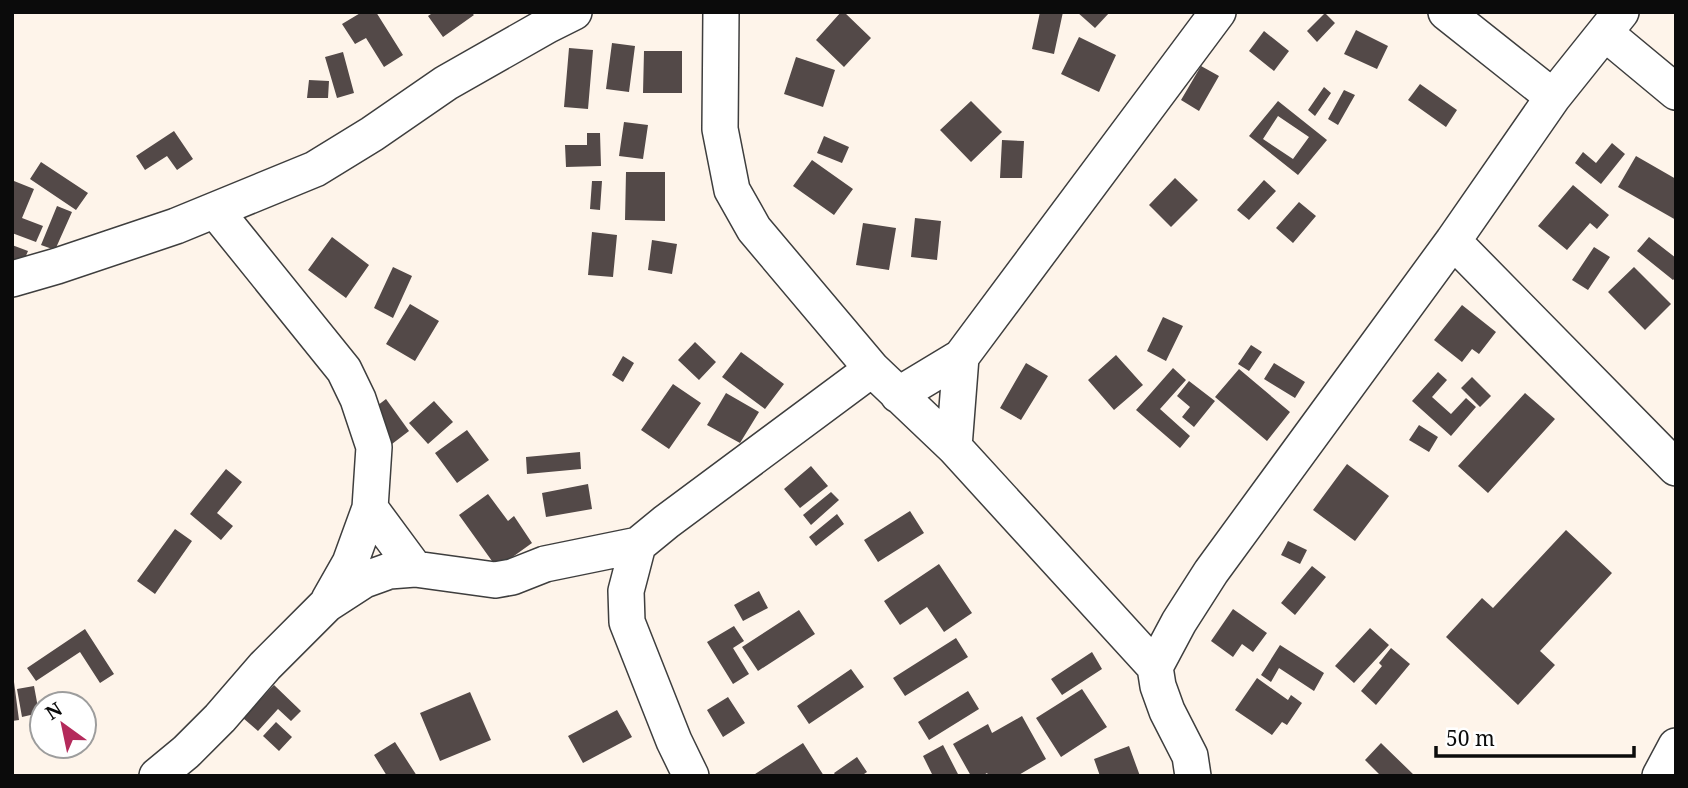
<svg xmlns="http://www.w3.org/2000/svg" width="1688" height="788" viewBox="0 0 1688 788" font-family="'Noto Serif',serif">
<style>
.building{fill:#534948;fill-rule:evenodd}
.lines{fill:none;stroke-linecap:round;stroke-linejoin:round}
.minor-casing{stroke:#3e3e3e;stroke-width:38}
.minor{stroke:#fff;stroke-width:35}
</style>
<rect width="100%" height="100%" fill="#fef4ea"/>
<path class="building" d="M362,12H376L403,55L384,67L366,38L355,44L342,24Z
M434,12H471L474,15L443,37L428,16Z
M841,12H844L871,38L844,67L816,40Z
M1040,12H1063L1054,54L1032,49Z
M1077,12H1110L1095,28Z
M1325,13L1335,23L1317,42L1307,31Z
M1356,30L1388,46L1377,69L1344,54Z
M1264,31L1289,51L1274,71L1249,51Z
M1079,37L1116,55L1099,92L1061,74Z
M612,43L635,46L629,92L606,89Z
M569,48L593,50L588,109L564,107Z
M644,51H682V93H643Z
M343,52L354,93L337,98L325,57Z
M796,57L835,70L823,107L784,94Z
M1201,66L1219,76L1199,111L1181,100Z
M309,80L329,81L328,98H307Z
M1420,84L1457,110L1446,127L1408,100Z
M1324,87L1331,93L1315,116L1308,110Z
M1344,90L1355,95L1338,125L1328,119Z
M971,101L1002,132L971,162L940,130Z
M1278,101L1327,140L1298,175L1249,136ZM1278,116L1309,137L1293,159L1263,139Z
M624,122L648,125L643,159L619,156Z
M174,131L193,159L177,170L167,156L145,170L136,156Z
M587,133H600L601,166L566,167L565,145H587Z
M824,136L849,147L842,163L817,153Z
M1002,140L1024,141L1022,178H1000Z
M1612,143L1625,154L1601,184L1575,163L1583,152L1596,163Z
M1636,156L1676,179V220L1618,187Z
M812,160L853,189L834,215L793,186Z
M41,162L88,193L76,210L30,179Z
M626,172H665V221L625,220Z
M1175,178L1198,200L1171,227L1149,205Z
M1264,180L1276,191L1249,220L1237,210Z
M14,181L34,189L22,218L43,226L36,242L12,233V185Z
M592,181H602L600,210L590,209Z
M1573,185L1609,215L1597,229L1590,223L1567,250L1538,226Z
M1299,202L1316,216L1293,243L1276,228Z
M57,206L72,212L55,250L41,245Z
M915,218L941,221L937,260L911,257Z
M863,223L896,228L889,270L856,265Z
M592,232L617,235L613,277L588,275Z
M332,237L369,265L346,298L308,270Z
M1649,237L1676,258V277L1673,280L1637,251Z
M652,240L677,244L672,274L648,270Z
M12,245L28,251L20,270L12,267Z
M1594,247L1610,257L1588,290L1572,280Z
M393,267L412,276L393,318L374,308Z
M1634,267L1671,304L1645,330L1608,292Z
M410,304L439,321L415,361L386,344Z
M1462,305L1496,332L1479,354L1472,349L1462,362L1434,340Z
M1163,317L1183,326L1166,361L1147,351Z
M695,342L716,362L699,380L678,360Z
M1251,345L1262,352L1249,371L1238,364Z
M741,352L784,384L765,409L722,377Z
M1116,355L1143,385L1114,410L1088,380Z
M623,356L634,363L623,382L612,375Z
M1026,363L1048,376L1021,420L1000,408Z
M1274,363L1305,382L1295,398L1264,379Z
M1173,368L1186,380L1160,409L1190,436L1180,448L1136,410Z
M1239,369L1290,412L1267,441L1215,397Z
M1438,372L1447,380L1432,397L1451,414L1466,398L1476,407L1451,436L1412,401Z
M1472,377L1491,396L1480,407L1461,388Z
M1189,381L1215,401L1194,427L1182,417L1190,407L1177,396Z
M673,384L701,403L669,449L641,430Z
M726,393L759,412L740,443L707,425Z
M1525,393L1555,419L1488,493L1458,466Z
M386,399L409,431L392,444L369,412Z
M434,401L453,422L428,444L409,423Z
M1419,425L1438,437L1429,452L1409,440Z
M467,430L489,460L457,483L435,453Z
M580,452L581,469L527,474L526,457Z
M1347,464L1389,496L1355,541L1313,510Z
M811,466L828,486L800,508L784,489Z
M226,469L242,482L217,513L233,526L221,540L190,514Z
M588,484L592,509L546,517L542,493Z
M831,492L839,500L811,525L803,515Z
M488,494L508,521L514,516L532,543L497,568L459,515Z
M910,511L924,533L878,562L864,540Z
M837,514L844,524L816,546L809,537Z
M175,529L192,541L155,594L137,581Z
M1566,530L1612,573L1540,651L1555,665L1518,705L1446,637L1482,598L1493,608Z
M1288,541L1307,550L1300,564L1281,555Z
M939,564L972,613L944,632L927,607L900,625L884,601Z
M1312,566L1326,577L1295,615L1281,603Z
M759,591L768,608L743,621L734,605Z
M1233,609L1267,633L1253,652L1242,644L1233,657L1211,641Z
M799,610L815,634L758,671L742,647Z
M734,626L744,641L733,648L749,674L733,684L707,642Z
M1370,628L1389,645L1354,683L1335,666Z
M85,629L114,674L100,683L80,652L36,681L27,668Z
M956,638L968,657L905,696L893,678Z
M1280,645L1324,673L1314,691L1279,668L1271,682L1261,675Z
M1391,648L1410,664L1376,705L1361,691L1382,666L1379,663Z
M1092,652L1102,669L1062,695L1051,679Z
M851,669L864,687L809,724L797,706Z
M1257,678L1288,700L1291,695L1302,703L1287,725L1282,722L1272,735L1235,710Z
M12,682H14L19,720L12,721Z
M274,685L301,711L291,721L278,709L258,731L243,718Z
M34,686L39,713L22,717L17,689Z
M1082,689L1107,727L1061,757L1036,718Z
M968,691L979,709L929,740L918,722Z
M470,692L491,740L440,761L420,713Z
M728,697L745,723L723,737L707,710Z
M617,710L632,737L583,763L568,736Z
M1022,716L1046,759L1017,776H989L987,773L982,776H971L953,744L988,724L992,733Z
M276,722L292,737L279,751L263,736Z
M395,742L417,776H387L374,755Z
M803,743L824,776H752Z
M1381,743L1415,776H1381L1365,760Z
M943,745L959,776H933L923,756Z
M1129,746L1140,776H1100L1094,759Z
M857,757L867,772L861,776H836L834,773Z"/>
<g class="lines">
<defs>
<path id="minor" d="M721,12L720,129L732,190L754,229L872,369L954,447L1155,667
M1446,12L1553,97
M1605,33L1676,92
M215,210L344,370L358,399L374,447L370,508L350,563L329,600
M1453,241L1676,468
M12,279L57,266L176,226L315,169L372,134L446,83L548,25L574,12
M898,395L961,357
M954,447L961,357L1218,12
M370,508L415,569
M157,776L186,752L220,718L265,666L327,604L364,580L389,571L415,569L495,580L512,577L545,564L638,545
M691,776L674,741L627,622L626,591L638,545L666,522L872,369
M1193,776L1190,756L1167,711L1158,686L1155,667L1179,622L1211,572L1453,241L1553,97L1621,12
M1660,776L1676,746"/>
</defs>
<use href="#minor" class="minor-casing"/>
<use href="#minor" class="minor"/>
</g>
<rect width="1688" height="788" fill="none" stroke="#0b0b0b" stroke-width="28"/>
<g transform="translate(63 725) rotate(327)"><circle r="33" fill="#ffffff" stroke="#9d9d9d" stroke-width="2"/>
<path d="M0-5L12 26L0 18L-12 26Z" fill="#b42a5b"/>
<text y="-10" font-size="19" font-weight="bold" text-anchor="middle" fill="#0b0b0b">N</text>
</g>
<path d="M1436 746v10h198v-10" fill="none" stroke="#0b0b0b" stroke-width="3.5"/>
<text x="1446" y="746" font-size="21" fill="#0b0b0b" stroke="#ffffff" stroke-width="5" paint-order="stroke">50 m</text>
</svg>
